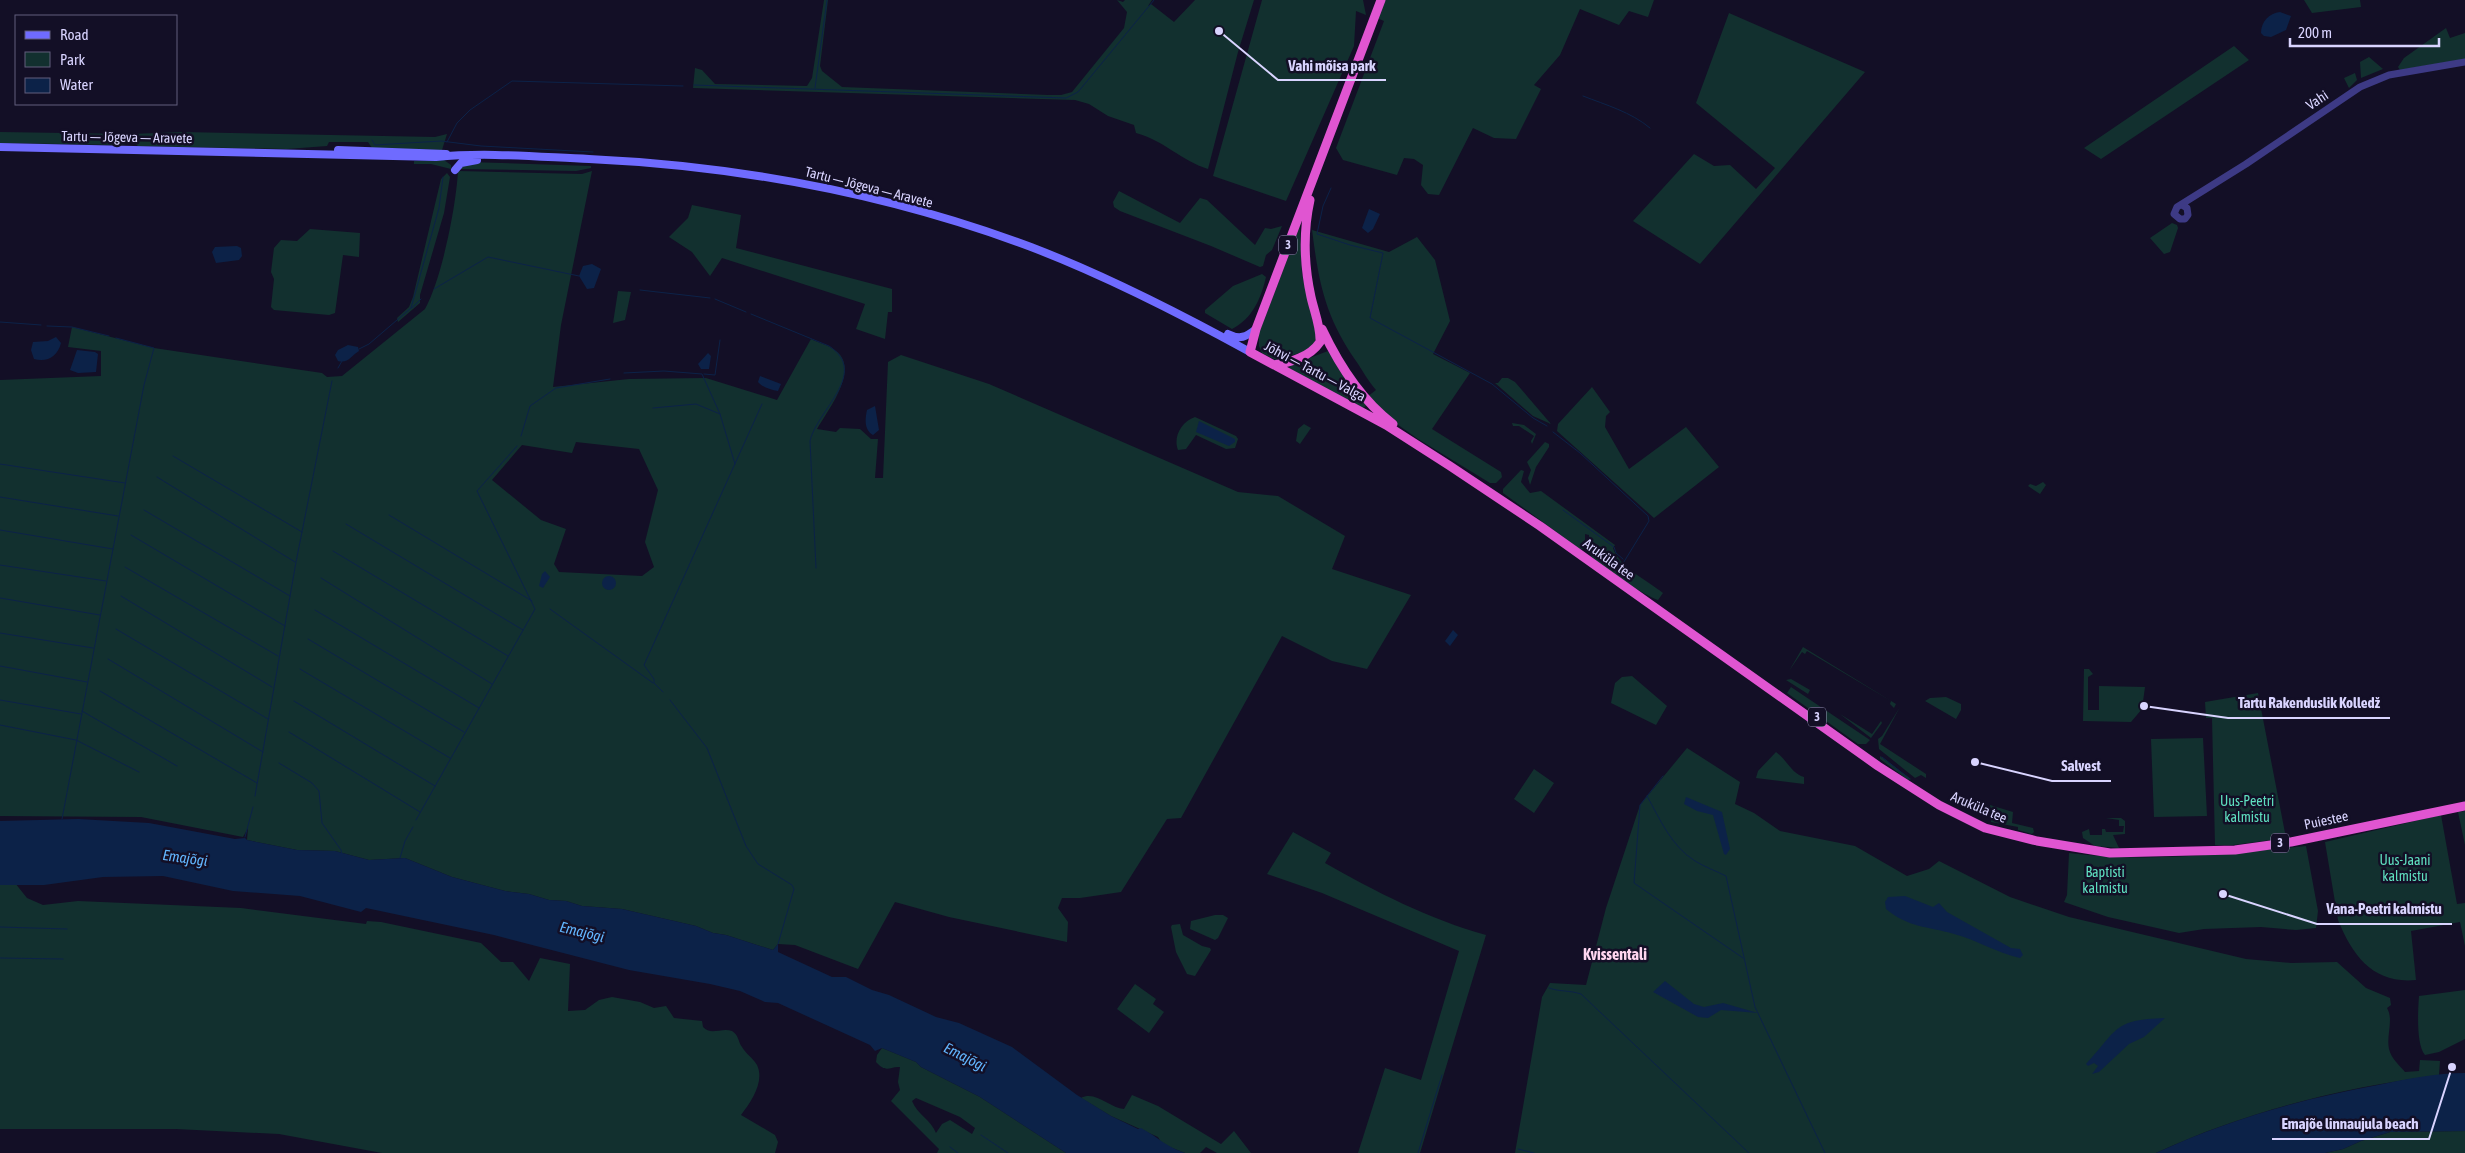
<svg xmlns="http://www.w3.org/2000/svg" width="2465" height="1153" viewBox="0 0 2465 1153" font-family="'Asap Condensed',sans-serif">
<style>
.green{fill:#12302f;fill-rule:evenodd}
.water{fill:#0c2248}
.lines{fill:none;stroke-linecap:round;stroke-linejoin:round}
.stream{stroke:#0c2248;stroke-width:1}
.tertiary{stroke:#3d3a85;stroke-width:7}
.secondary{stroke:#6f6bff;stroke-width:8}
.trunk{stroke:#e055d1;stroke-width:9}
.labels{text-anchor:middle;stroke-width:5;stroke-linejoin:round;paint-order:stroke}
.shield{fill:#130f26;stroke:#9e99be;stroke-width:1}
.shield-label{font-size:12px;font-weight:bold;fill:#d9d4ff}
.street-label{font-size:14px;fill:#d9d4ff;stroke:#130f26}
.park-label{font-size:14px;fill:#5fe0c0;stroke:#130f26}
.water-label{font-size:15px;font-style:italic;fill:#62b6ff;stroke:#130f26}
.quarter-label{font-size:16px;font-weight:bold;fill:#ffd6f0;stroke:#130f26}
.leader{fill:none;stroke:#d9d4ff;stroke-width:2}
.callout-dot{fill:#d9d4ff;stroke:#130f26;stroke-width:2}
.callout-label{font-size:15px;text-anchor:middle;font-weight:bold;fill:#d9d4ff;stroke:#130f26;stroke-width:5;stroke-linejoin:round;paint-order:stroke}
</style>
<rect width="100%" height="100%" fill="#130f26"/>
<path class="green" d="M824,0H828L820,66L822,71L842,87L1048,95H1061L1072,92L1124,28L1127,12L1117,0L1123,2L1125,0H1152L1148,6L1151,4L1174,22L1195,0H1254L1238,52L1208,169C1182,161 1163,140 1136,133L1134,125L1108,116L1089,104L1075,100L693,88L695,68L702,70L715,84L807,86L812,78Z
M1262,0H1363L1366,15L1356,11L1354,46L1286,201L1213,176Z
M1385,0H1654L1648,17L1629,11L1619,25L1580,9L1560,55L1534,85L1541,89L1516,139L1494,138L1473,128L1439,195L1428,194L1421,185L1423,165L1414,159L1404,158L1397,175L1343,160L1336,148L1384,21L1377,18Z
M2304,0H2360L2361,7L2312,13Z
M1729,13L1865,72L1700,264L1633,221L1694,154L1714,166L1730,165L1756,189L1775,168L1696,103Z
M2446,28L2450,38L2465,33V59L2400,70L2398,67L2404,58Z
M2234,46L2249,60L2101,159L2084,148Z
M2369,57L2383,69L2361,78L2360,62Z
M2355,73L2357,80L2349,88L2344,78Z
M0,132L129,134L126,144L121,145L0,143Z
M182,132L435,137L447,134L442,150L372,148L368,142H329L327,146L287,149L138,146L132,141V134Z
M444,160L451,165V169L431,164H414V161Z
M468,162L591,166V168L576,171L459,169Z
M458,171L582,174L592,171L561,325L553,387L629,379L706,378L777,400L811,339C819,343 829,345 836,351C860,369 828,410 817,429L836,432L840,428L860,429L871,439H878L875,478H883L888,362L901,355L989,384L1238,492L1278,496L1345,536L1332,569L1411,595L1367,669L1332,661L1282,636L1181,818L1167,819L1121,892L1080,898H1062L1058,908L1068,922L1067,942L949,917L895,902L858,969L795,945L778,944L773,950L726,935L713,933L696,926L622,909L582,906L566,901L549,900L529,894L505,891L452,877L405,858L369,860L335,851L297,850L247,840L248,828L243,837L141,817L0,816V380L101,376V351L68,347L72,327L154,348L322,373L327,377L342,376L425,309C442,278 456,207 458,171ZM576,442L639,449L658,490L645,542L654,567L642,576L559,572L554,564L566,529L541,520L492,480L522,445L572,453Z
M447,173L450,177L444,213L420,295V303L398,322L397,318L409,307L413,297L441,179Z
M1119,191L1180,223L1200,198L1207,200L1255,245L1265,228L1271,229L1282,226L1272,250L1266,255L1263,266L1260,267L1211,246L1120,211L1114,207L1113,202Z
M692,205L741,215L736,248L892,289V312H888L885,339L856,329L865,304L722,258L710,276L692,252L669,237L688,218Z
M2172,223L2177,225L2178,228L2170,252L2164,254L2150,238Z
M1300,226L1302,274L1317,337L1310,350L1276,360L1262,353L1259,346V333Z
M310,229L360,233L359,257L343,255L335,313L329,315L274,310L271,307L274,279L271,272L274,248L281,240L297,241Z
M1312,230L1389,252L1417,237L1435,260L1450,321L1433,354L1470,373L1432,429L1501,472L1502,477L1496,483H1490L1418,439L1394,422L1367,397L1376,390C1368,381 1363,371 1356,361C1325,316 1319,284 1312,230Z
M1262,274L1266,277C1261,299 1252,319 1232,329L1205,313V310L1233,286Z
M618,291L631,292L625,320L613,323Z
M1328,351L1366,405L1365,407L1362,408L1289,368L1291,365Z
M1502,378H1508L1515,382L1551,424L1533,416L1495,383H1498Z
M1592,387L1610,412L1606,416L1605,427L1629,469L1686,427L1719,467L1654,518L1557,431L1558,424Z
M1195,417L1236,436L1238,439L1235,448L1226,449L1196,435L1186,449L1178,450C1173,437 1181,422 1195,417Z
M1512,423L1524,425L1536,434L1532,444L1531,441L1534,436L1519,426H1513Z
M1304,424L1311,428L1300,444L1296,441L1298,429Z
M1545,442L1549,444V447L1536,467L1530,485L1528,478L1531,470L1527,462Z
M1521,470L1524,471L1521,482L1530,493L1541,491L1615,545L1613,548C1620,568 1647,580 1663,593L1658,600C1646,596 1601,568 1592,557C1588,552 1589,541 1589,535L1585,534V548L1581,550L1503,493V489Z
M2043,482L2046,485L2040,494L2028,486L2030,484L2036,486Z
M1803,647L1896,704L1894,708L1890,704L1891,701L1807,651L1805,654L1802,652L1789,671Z
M2084,669H2089L2093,674L2088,677V710H2099V686L2145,687L2142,709L2131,722L2083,721Z
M1632,676L1667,706L1656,725L1611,703L1615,683L1622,677Z
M1791,679L1810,690L1808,694L1786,680Z
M1791,687L1870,740L1866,744H1858L1787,693Z
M2258,693L2286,838L2233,845H2215L2212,718H2206L2205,702Z
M1946,697L1961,704V710L1956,719L1925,701L1930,698Z
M1900,707L1880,744L1926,774V778L1921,775L1915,778L1879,749L1878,739L1882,736Z
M1840,714L1872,734L1881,721L1882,723L1871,738Z
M2203,738L2207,816L2154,817L2151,739Z
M1687,748L1740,782L1735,804L1754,813L1780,831L1855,846L1907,876L1929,869L1939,861L2010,897L2069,917L2246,959L2291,963L2337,962L2366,988L2390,998L2391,1005L2387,1008C2394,1020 2386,1035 2389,1049C2391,1058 2399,1065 2405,1072L2419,1071L2420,1060L2440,1061L2439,1075C2341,1088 2246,1111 2156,1153H1515L1542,997L1550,983L1586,985L1606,908L1640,805Z
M1776,752C1787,760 1791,773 1804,777V784L1756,778L1758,771Z
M1880,756L1911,779L1908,780L1880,759Z
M1534,769L1554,783L1534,813L1514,799Z
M1990,805L2013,812L2012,823L2033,828L2034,832L2032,834L2018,830V827L1991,822Z
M2465,811V845L2458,812Z
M2441,815L2457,904L2465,903V946L2460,922L2411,931L2416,980C2374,984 2353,957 2338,920L2325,842Z
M2106,818H2121L2125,821V834L2113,835L2119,848L2095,846L2083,838L2082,832L2089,829L2090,835H2102V829H2105L2106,832H2123L2124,826H2119V820Z
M1293,832L1331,853L1325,863C1374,891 1431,920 1486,935L1420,1153H1358L1385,1068L1421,1080L1459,951L1322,893L1267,874Z
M2306,846L2318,911L2316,928L2296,930L2261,927L2204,929L2179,933L2108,917L2064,902L2067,895L2069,853C2148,863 2228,854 2306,846Z
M15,883L27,898L43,905L78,901L241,908L366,924L367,921L381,922L481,943L501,962H513L529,981L540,958L570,964L568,1011L585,1010L599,1000L612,997L640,1002L654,1008L666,1006L674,1018L702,1021L703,1027C711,1036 722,1027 732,1031C739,1035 738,1042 742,1047C746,1054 753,1058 757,1065C765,1082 751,1102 741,1115L775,1135L778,1142L775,1153H382L279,1134L176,1129H0V885Z
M1215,915H1223L1228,918L1218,938L1215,940L1190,929L1191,921Z
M1180,924L1183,935L1202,946L1210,948L1211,950L1195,976L1187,974L1176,952L1171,927L1172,925Z
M1135,984L1156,999L1153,1004L1164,1012L1149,1033L1117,1009Z
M2465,990V1039L2439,1052L2425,1055C2416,1045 2418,1010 2419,996Z
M882,1048L916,1062L921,1067L980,1097L1066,1153H937L939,1149L891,1101L900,1090L898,1082L900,1067C889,1066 887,1074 876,1062L877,1055ZM916,1098L960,1117L975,1128L972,1134L950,1120L942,1124L936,1133C931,1120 917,1114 912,1101Z
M1132,1095L1158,1106L1221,1144L1234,1131L1251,1153H1217L1206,1147L1200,1153H1185L1162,1144L1158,1137L1111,1116L1081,1098C1095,1090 1110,1108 1124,1109Z
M2465,1131V1153H2325L2343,1149L2361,1141L2390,1132Z"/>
<path class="water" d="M2280,12L2291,16L2286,30L2271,37L2264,36L2261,33C2261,22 2269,13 2280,12Z
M1369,209L1380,214L1373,229L1368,233L1362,228Z
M237,246L241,248L242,256L239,260L216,263L212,252L215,247Z
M592,264L601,269L594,288L587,289L579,276L583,266Z
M56,337L61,343C58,356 47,363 34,359L31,350L33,342L48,341Z
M348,345L358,347L359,351C352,355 348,364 338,361L335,355L338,350Z
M77,350L95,352L98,354L96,372L78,373L70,370Z
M708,353L711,356L709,369H701L698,364Z
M760,376L781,384L778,391C771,390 762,387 758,382Z
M875,406L879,430L873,435C864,430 865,419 867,410Z
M1199,421L1235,439V442L1229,446L1196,432Z
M545,571L550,577L543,588L539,586L542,574Z
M602 583a7 7 0 1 1 14 0a7 7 0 1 1-14 0Z
M1453,630L1458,635L1450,646L1445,641Z
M1686,797L1722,812L1730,849L1726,855L1724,854L1713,815L1697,811L1684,804Z
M78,819L149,823L235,839L245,838L247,840L297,850L335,851L369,860L405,858L452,877L505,891L529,894L549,900L566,901L582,906L622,909L696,926L713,933L726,935L773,950L778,944V952L832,977H846L872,990L889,995L936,1017L959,1023L1012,1047L1077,1095L1111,1116L1138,1129L1141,1128C1158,1137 1166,1147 1185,1153H1066L980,1097L921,1067L916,1062L882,1048L875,1051L870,1045L778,1003L765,1002L740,991L710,984L629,970L494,935L366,908L361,912L300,896L233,891L163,876L103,877L44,885H0V821Z
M1905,896L1933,907L1939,903L1947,912L2011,948L2020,949L2023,955L2020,958C1997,953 1977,940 1954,934C1927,926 1909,928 1886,909L1885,902L1888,897Z
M1665,981L1694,1004L1704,1007L1723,1003L1758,1013L1721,1010L1708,1018L1698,1017L1653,992Z
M2165,1018L2144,1037L2129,1044L2099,1072L2092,1074L2098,1066L2094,1063L2088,1066L2086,1064C2119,1029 2112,1020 2165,1018Z
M2465,1073V1131L2390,1132L2361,1141L2343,1149L2325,1153H2156C2228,1120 2301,1099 2378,1085C2407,1079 2436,1073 2465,1073Z"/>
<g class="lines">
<path class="stream" d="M694,85L1066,98L1078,92L1154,0
M815,88L827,0
M1583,96C1606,105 1631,112 1650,128
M372,140L375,145L441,141L481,146L593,152
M447,142L457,123L470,110L512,81L683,86
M1331,188L1323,206L1317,234L1350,245L1383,253L1370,318L1492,384L1533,418L1547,426
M434,289L488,257L579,276
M640,290L710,298
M715,299L746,312
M412,308L421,299
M751,314L829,346C870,373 817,410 810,441L816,568
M0,322L41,325
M47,326L72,327L109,336
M359,349L369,344L411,308L439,208L443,177
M338,368L342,361
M624,373L664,371L702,374L720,414L735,464
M704,374L715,375L720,340
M653,408L696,404L720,414
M1553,432L1580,453L1648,516L1649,521L1622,565L1625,576
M521,436L530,406L556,388L610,379
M173,456L302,532
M0,464L125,483
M157,477L295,562
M0,497L118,516
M144,510L290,596
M1563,510L1614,547L1616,553L1623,559
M389,515L532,601
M346,524L523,630
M0,530L113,549
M131,535L285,626
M333,551L508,656
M0,565L106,581
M125,567L278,656
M321,578L492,684
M121,596L272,687
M0,598L100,615
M550,609L653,683
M315,610L479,708
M116,629L268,719
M0,633L93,648
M308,639L464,732
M108,659L263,752
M0,666L87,682
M300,669L450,758
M100,691L257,783
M663,692L654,683V679L644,665L762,404
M0,700L81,714
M670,700L707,748L746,846L758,864L792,885L794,889L778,944
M294,701L435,786
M82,711L177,766
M0,725L76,740L139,772
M289,732L420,812
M1882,757L1910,779
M279,763L312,783L319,791L322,823L341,850L342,855
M1663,776L1640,805L1634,883L1743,958
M255,796L296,562L332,381
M1647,796C1660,819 1671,846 1695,861C1705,867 1716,871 1726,876L1755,1007L1825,1153
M62,819L144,385L154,348L116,338
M416,820L535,609L477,491L517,446
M245,837L253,807
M400,858L405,841L413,827
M0,927L67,929
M0,958L63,959
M1549,988C1560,992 1569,990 1581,994L1749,1153
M981,1135L1008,1153
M950,1147L958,1153
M1518,1149L1534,1153
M1418,1153L1442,1075"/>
<path class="tertiary" d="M2182,205L2187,208L2188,215L2185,219H2180L2174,214L2177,207L2246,164L2360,87L2389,75L2465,62"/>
<path class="secondary" d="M0,147L436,157C486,152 539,157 589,159C740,166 889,194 1031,247C1107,276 1179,313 1250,352
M338,150L446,154
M455,170L461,163L477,160
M1228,334C1240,340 1246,337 1256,329"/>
<path class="trunk" d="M1381,0L1256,329L1250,352L1386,425L1450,466L1540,526L1878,766L1939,805L1985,828L2037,841L2110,853L2235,850L2291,842L2465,806
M1322,329C1339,365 1361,400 1393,424
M1274,365C1291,362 1310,357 1320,342C1321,327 1314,311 1311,297C1304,265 1303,232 1310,200"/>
</g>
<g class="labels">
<g class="shield">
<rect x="1279" y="235.5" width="18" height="19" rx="4"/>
<rect x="1808" y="707.5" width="18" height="19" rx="4"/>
<rect x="2271" y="833.5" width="18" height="19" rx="4"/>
</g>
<g class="shield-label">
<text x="1288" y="249">3</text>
<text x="1817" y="721">3</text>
<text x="2280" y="847">3</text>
</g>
<g class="street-label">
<text transform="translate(2317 100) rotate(-34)" y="5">Vahi</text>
<text transform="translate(127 137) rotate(1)" y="5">Tartu — Jõgeva — Aravete</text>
<text transform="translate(869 187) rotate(14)" y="5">Tartu — Jõgeva — Aravete</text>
<text transform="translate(1315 371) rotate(28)" y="5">Jõhvi — Tartu — Valga</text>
<text transform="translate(1609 559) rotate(36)" y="5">Aruküla tee</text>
<text transform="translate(1979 807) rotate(23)" y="5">Aruküla tee</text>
<text transform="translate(2326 820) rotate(-12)" y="5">Puiestee</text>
</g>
<g class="park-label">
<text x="2247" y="806">Uus-Peetri<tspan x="2247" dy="16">kalmistu</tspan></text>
<text x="2405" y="865">Uus-Jaani<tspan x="2405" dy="16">kalmistu</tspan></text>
<text x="2105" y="877">Baptisti<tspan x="2105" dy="16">kalmistu</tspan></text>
</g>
<g class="water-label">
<text transform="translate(185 858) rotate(8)" y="5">Emajõgi</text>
<text transform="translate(582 932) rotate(14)" y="5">Emajõgi</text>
<text transform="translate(965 1057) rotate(27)" y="5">Emajõgi</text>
</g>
<g class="quarter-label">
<text x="1615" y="960">Kvissentali</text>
</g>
</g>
<path class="leader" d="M1219 31L1278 80H1386M2144 706L2228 718H2390M1975 762L2052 781H2111M2223 894L2317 924H2452M2452 1067L2429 1139H2272"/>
<g class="callout-dot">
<circle cx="1219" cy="31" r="5"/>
<circle cx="2144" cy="706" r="5"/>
<circle cx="1975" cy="762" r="5"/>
<circle cx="2223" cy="894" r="5"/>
<circle cx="2452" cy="1067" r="5"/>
</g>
<g class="callout-label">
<text x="1332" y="71">Vahi mõisa park</text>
<text x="2309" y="708">Tartu Rakenduslik Kolledž</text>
<text x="2081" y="771">Salvest</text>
<text x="2384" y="914">Vana-Peetri kalmistu</text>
<text x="2350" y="1129">Emajõe linnaujula beach</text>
</g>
<rect x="15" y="15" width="162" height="90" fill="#130f26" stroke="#625e7d"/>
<rect x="25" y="31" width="25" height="8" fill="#6f6bff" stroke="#625e7d"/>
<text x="60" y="40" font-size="15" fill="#d9d4ff">Road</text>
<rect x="25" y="52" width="25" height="15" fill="#12302f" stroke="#625e7d"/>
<text x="60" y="65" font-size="15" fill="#d9d4ff">Park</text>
<rect x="25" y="78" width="25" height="15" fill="#0c2248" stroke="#625e7d"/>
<text x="60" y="90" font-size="15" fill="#d9d4ff">Water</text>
<path d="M2290 38v8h149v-8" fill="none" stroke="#d9d4ff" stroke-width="2.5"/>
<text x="2298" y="38" font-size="15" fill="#d9d4ff" stroke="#130f26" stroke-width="4" paint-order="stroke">200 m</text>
</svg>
